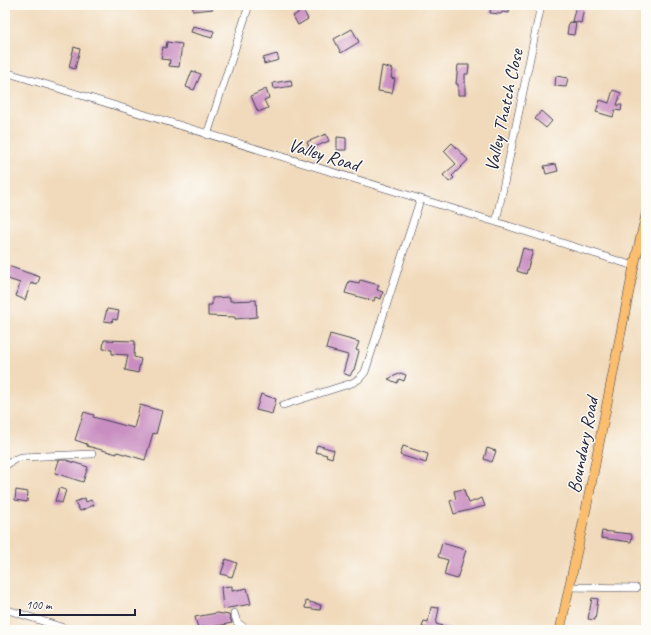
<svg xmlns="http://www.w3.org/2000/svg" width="651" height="635" viewBox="0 0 651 635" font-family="Caveat,sans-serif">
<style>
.building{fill:#c98ec1}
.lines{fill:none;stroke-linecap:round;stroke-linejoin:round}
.minor-casing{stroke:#413e4e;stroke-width:8}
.major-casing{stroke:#413e4e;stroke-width:10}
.minor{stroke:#fff;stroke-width:7}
.major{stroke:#fabe6e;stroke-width:9}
.labels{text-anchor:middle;stroke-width:3;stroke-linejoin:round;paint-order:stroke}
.street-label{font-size:19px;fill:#22223b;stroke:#fdfcf7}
</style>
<rect width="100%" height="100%" fill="#fdfcf7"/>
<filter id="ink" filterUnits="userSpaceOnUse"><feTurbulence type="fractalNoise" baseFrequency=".025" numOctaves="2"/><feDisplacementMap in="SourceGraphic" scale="8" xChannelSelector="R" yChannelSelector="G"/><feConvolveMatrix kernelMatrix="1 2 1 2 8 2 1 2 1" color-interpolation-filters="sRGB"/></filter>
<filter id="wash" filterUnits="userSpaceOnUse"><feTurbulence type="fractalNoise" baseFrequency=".012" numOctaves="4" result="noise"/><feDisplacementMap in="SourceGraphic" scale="16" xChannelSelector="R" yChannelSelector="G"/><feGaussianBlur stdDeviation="0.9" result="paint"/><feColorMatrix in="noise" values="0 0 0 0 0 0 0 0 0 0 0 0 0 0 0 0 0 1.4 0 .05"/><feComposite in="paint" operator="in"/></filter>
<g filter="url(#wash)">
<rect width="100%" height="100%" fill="#f1dabb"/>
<g id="blocks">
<path class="building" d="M193,5H213V9L193,11Z
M491,5H510L509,13L502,12L501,14L490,13Z
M576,6L584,8L581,23L572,21Z
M303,10L308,19L298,25L293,16Z
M569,22L576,23L574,35L567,34Z
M193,26L214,31L212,38L191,32Z
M352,29L359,42L341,53L334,39Z
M167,42L182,44L179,67L169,66L170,60L161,59L163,47L166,48Z
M74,47L80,49L75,69L69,67Z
M277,54L279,60L264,64L263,58Z
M458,65H469L468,74H465V95H458V84H456Z
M382,66L393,69L391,78L395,79L392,93L378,91Z
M192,71L201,74L194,90L186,87Z
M556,76L568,78L566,87L555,86Z
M291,80L292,86L274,89L273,83Z
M266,89L269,98L264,100L268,108L258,112L251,96Z
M613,90L621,93L617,105H622L621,111L615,110L613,117L596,112L600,100L609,103Z
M541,111L552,121L546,128L535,119Z
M326,134L329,141L310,149L307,142Z
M337,137L346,138V150H337Z
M452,143L468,160L452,176L454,178L449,182L443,175L456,164L444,151Z
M556,164L558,171L546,174L544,166Z
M523,248L533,251L526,274L517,271Z
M5,265L40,277L37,285L31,283L25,300L16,296L20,283L5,278Z
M360,280L379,285L377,290L383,292L381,299L375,297L374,301L345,293L349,281L359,283Z
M230,297V301L256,300L257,317L235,319V317L208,316V305H212V298Z
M107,309L119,311L117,320L113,319L112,322L104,321Z
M330,334L359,342L356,350L359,351L354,370H353L350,376L343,373L348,355L326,349Z
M104,340L135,341L134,357L141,359L138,373L125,370L128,355L112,354V350L103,349Z
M401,373L406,375L404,381L399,379L397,383L388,379Z
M261,394L276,399L272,414L256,410Z
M140,405L162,411L156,434L153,433L145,460L117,452V454L87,446V444L75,440L84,412L94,415L93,417L134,428Z
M317,445L334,450L332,458L326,456L327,455L315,452Z
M403,446L428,454L426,463L400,455Z
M487,448L496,451L492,462L484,459Z
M59,460H66L88,467L83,482L55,473Z
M59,488L66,490L62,503L55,501Z
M464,489L466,497H467L469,503L482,498L485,506L454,514L450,501L456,499L454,491Z
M16,490L28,492L27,502L15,500Z
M85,498L86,502L91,500L94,505L80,511L75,502Z
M602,531L631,534L632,536L631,542L601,538Z
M442,543L466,550L457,579L444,575L448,560L438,557Z
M226,559L237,563L232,577L221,574Z
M232,586V591L247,588L251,604L223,609L221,587Z
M592,598L598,599L595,620L588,619Z
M306,601L321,605L320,610L305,608Z
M431,607L439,608L436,624L450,628V630H435L422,627L424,621L428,622Z
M217,613L229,615L232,623L207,628V626L198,628L195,617Z"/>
</g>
</g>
<g filter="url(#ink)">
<use href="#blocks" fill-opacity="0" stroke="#413e4e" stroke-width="1"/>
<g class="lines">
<defs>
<path id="minor" d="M5,72L496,222L634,266
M207,135L249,5
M496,222L541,5
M283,405L352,383L359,379L365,372L420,200
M5,466L15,459L22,457L92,454
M569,587L636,588
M5,609L70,630
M234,613L237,622L247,630"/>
<path id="major" d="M560,630L588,500L634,266L646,215"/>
</defs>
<use href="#minor" class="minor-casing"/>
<use href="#major" class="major-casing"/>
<use href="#minor" class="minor"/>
<use href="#major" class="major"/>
</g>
</g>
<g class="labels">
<g class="street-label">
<text transform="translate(503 110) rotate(-78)" y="7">Valley Thatch Close</text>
<text transform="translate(324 154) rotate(17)" y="7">Valley Road</text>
<text transform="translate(582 445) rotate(-79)" y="7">Boundary Road</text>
</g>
</g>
<rect width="651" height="635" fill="none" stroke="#fdfcf7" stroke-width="20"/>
<path d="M20 609v6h115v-6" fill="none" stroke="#22223b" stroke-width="2"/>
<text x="26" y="609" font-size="12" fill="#22223b" stroke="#fdfcf7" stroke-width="3" paint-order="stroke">100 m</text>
</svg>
